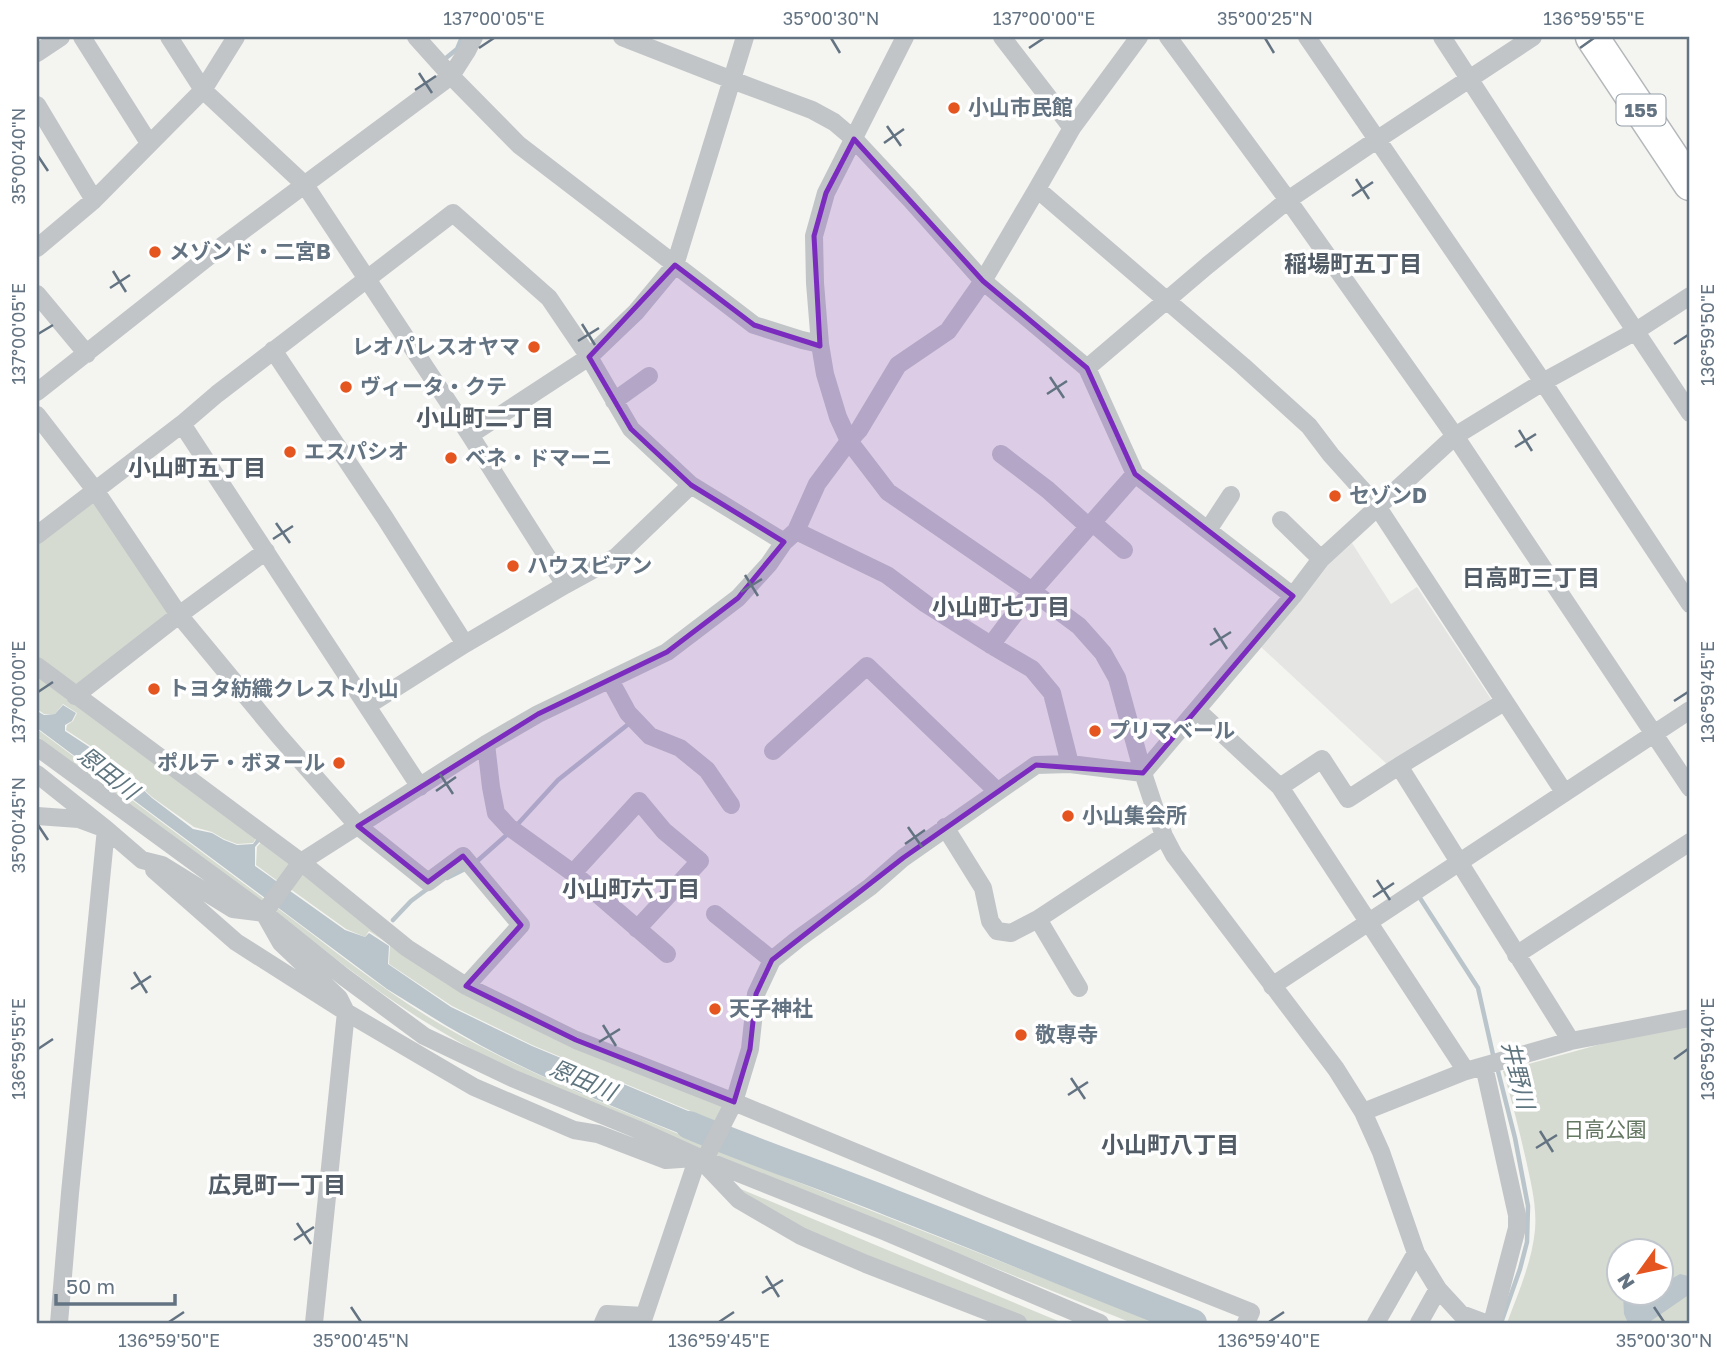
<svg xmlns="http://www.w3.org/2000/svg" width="1727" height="1360" viewBox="0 0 1727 1360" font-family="'Golos Text','Noto Sans JP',sans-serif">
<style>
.built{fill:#e5e6e4}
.green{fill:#d5dbd1;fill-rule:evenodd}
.water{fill:#bac5cb}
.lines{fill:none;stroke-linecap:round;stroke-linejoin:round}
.stream{stroke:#bac5cb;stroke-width:4.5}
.river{stroke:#bac5cb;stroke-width:28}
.highway-casing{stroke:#b4b7ba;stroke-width:35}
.street{stroke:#c1c5c8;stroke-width:18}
.highway{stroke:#fff;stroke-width:32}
.marked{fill:#7b2cbf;fill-opacity:0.2;stroke:#7b2cbf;stroke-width:5;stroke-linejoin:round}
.ticks{fill:none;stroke:#637382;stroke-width:2.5}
.poi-dot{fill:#e5551f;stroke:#fff;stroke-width:2.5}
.labels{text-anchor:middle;stroke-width:7;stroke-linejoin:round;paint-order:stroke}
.shield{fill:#fff;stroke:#929da8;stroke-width:2}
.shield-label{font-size:19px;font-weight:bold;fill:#637382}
.poi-label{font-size:21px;font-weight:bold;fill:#637382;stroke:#fff;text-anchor:start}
.park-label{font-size:21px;fill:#657962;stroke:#fff}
.neighbourhood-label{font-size:23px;font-weight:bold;fill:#515c67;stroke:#fff}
.water-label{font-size:23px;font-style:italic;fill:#5f757f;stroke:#fff}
.neatline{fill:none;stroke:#637382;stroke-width:2.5}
.ticks-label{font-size:18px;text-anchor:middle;fill:#637382}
</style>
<rect width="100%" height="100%" fill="#f4f4f0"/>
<path class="built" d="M1352,543L1391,604L1417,587L1491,699L1389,766L1261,647L1327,565Z"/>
<path class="green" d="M93,501L169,614L75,685L37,656V545Z
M37,675L257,837L253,843L237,844L224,839L212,832L194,827L152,797L137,783L133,774L66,730L67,725L73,721L77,713L63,704L55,714H44L37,709Z
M37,729L267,901L264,904L37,736Z
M262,841L292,864L279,882L256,865L257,847Z
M302,870L391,940L726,1104L717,1122L532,1045L452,1006L389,964L390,945L369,931L365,937L346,929L289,888Z
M276,907C330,947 382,990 440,1024C524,1073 616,1108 706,1145L704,1150C614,1113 520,1080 437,1029C379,995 326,951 273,910Z
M1690,1027V1323H1507C1518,1293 1532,1262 1535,1230C1537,1206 1531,1183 1526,1160C1519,1130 1512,1100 1503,1071L1623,1038ZM1618,1252H1660V1294H1618Z
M716,1150L1158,1323H1132L713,1155Z
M712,1177L1063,1323H1031L812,1234Z"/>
<path class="water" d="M63,705L76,713L72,721L65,725V731L132,775L137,784L152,798L193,829L212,833L224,840L237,845L253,844L258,837L261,840L255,847V866L345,930L365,937L369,933L389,946L388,964L451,1007L532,1046L717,1123L707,1145C638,1116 565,1089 499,1055C460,1035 424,1012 387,989L37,728V711L44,715L55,714Z
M1680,1274L1688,1276L1690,1278V1294L1648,1323H1628L1624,1314L1623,1294H1660L1661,1280L1664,1283Z"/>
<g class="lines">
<path class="stream" d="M446,58L457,49L462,37
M516,826L558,780L631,722
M475,863L510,832
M447,878L467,868
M1418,895L1478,988L1494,1059
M393,920L411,901L430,887
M1497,1067L1515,1138L1528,1206L1527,1242L1520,1269L1501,1323"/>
<path class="river" d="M689,1125C756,1153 825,1176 892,1203C993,1242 1092,1284 1193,1323"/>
<defs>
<path id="highway" d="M1592,37L1690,184"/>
</defs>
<use href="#highway" class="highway-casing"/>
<path class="street" d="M82,37L149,143
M236,37L203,90L305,185L470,435L565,585L465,644L367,706
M474,37L467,51L451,76L519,145L754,325L802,340L820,344
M622,37L732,80L812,110L834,122L854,139L910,199L983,281L1087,368L1208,265L1288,200L1378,139L1533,37
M1002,37L1072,128
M1139,37L1072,128L1037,189L1243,366L1309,426L1331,455L1377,506L1564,792
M1168,37L1288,200L1455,436L1690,788
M1307,37L1543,382L1690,604
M1442,37L1541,189L1690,413
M37,53L61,37
M37,105L94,200
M1037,189L983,281L948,331L898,365L859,430L849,441L888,492L1032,591L1079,626L1103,653L1117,678L1143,773L1164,836L1174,855L1336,1069L1363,1112L1466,1071L1571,1041L1690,1018
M37,248L94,200L203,90L169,37
M37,294L87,354
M273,350L385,518L465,644
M1087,368L1135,474L1293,596
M37,392L222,246L451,76L416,37
M614,401L649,376
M37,415L95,490L179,615L279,736L358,826L428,882L463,856L521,925L466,986
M182,424L420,787
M470,435L589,357L636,312L675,265L745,37
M1001,454L1048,490L1089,527
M1281,520L1321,559
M1093,523L1124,550
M1208,530L1231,495
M796,531L887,575L926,604L991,645L1032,669L1052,693L1070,764
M37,535L182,424L217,394L453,213L549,298L589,357L631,429L691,485L784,542L796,531L817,484L849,441L838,417L825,374L820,344L815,283L814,236L826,193L905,37
M565,585L616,557L691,485
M991,645L1032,591L1135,474
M37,666L301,862L407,948L466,986L576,1040L734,1102L985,1206L1251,1312L1246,1323
M610,680L628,713L650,736L680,748L707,770L731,805
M75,696L179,615L266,551
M1504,702L1399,766L1571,1041
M1197,710L1280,787L1466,1071
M486,744L491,787L496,813L509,827L573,873L667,954
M37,747L264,913L344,977L424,1036L512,1078L636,1129L698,1157L886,1232L1100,1323
M773,751L867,666L997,791
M1143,773L1293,596L1321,559L1455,436L1543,382L1636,331L1690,296
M37,774L106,829L70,1193L59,1323
M1280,787L1322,759L1348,799L1399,766
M37,816L79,819L106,829L142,860L162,865L233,909L264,913L281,943L339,998L346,1012L314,1323
M945,827L983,888L990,921L997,931L1011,933L1038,919
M154,870L236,942L346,1012L474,1087L574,1130L598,1134L666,1160L695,1158
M573,873L639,801L664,831L700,861L637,929
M264,913L301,862L486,744L538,714L667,652L738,598L769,564L784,542
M715,914L772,960
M1516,955L1690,842
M1272,986L1690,710
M1079,988L1038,919L1164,836
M1484,1066L1517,1215V1228L1492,1323
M1363,1112L1381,1152L1416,1253L1438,1289L1461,1314L1485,1323
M705,1159L734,1102L750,1049L756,994L772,960L798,939L870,887L903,858L1036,765L1070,764L1143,773
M701,1160L739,1200L801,1236L866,1264L1018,1323
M603,1323L607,1314L644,1316
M642,1323L698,1157
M1376,1323L1416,1253
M1419,1323L1438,1289"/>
<use href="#highway" class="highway"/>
</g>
<path class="marked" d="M854,139L983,281L1087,368L1135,474L1293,596L1143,773L1036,765L903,858L772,960L756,994L750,1049L734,1102L576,1040L466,986L521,925L463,856L428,882L358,826L538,714L667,652L738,598L784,542L691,485L631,429L589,357L675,265L754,325L820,346L814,236L826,193Z"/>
<path class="ticks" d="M831,38L840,53M1265,38L1274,53M479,48L494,38M1029,48L1044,38M1580,48L1594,38M419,73L432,93M415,90L436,76M887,126L901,146M884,143L904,129M38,156L48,171M1356,179L1369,199M1352,196L1373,182M113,271L126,292M110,288L130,275M582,324L595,345M38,334L53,325M578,341L599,328M1674,344L1688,335M1050,377L1064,398M1047,394L1067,381M1519,430L1532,451M1515,447L1536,434M276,523L290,543M273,539L293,526M745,575L758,596M741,592L762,579M1214,628L1227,649M1210,645L1231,632M38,692L53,682M1674,701L1688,692M440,774L453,794M436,791L456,777M38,825L48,840M908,827L922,847M905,844L925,830M1377,880L1390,900M1373,897L1394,883M134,972L147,993M131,989L151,976M603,1025L616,1046M599,1042L620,1029M38,1049L53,1039M1674,1059L1688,1049M1071,1078L1085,1099M1068,1095L1088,1082M1540,1131L1553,1152M1536,1148L1557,1135M297,1223L311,1244M294,1240L314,1227M766,1276L779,1297M762,1293L783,1280M351,1307L361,1322M1654,1307L1664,1322M169,1322L184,1312M719,1322L734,1312M1269,1322L1284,1312"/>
<g class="poi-dot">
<circle cx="954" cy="108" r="7"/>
<circle cx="155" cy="252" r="7"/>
<circle cx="534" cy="347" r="7"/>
<circle cx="346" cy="387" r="7"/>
<circle cx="290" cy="452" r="7"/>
<circle cx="451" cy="458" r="7"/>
<circle cx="1335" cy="496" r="7"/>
<circle cx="513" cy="566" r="7"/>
<circle cx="154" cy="689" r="7"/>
<circle cx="1095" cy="731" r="7"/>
<circle cx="339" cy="763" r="7"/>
<circle cx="1068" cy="816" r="7"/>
<circle cx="715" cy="1009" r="7"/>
<circle cx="1021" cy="1035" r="7"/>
</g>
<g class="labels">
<rect class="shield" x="1616.5" y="94.5" width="49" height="31" rx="5"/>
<g class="shield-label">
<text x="1641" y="117">155</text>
</g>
<g class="poi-label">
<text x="968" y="115">小山市民館</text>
<text x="169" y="259">メゾンド・二宮B</text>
<text x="520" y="354" text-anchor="end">レオパレスオヤマ</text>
<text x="360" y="394">ヴィータ・クテ</text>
<text x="304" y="459">エスパシオ</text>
<text x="465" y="465">ベネ・ドマーニ</text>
<text x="1349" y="503">セゾンD</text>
<text x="527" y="573">ハウスビアン</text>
<text x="168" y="696">トヨタ紡織クレスト小山</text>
<text x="1109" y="738">プリマベール</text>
<text x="325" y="770" text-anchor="end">ポルテ・ボヌール</text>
<text x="1082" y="823">小山集会所</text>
<text x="729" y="1016">天子神社</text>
<text x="1035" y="1042">敬専寺</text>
</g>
<g class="park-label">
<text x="1605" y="1137">日高公園</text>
</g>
<g class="neighbourhood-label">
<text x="1353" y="272">稲場町五丁目</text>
<text x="485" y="426">小山町二丁目</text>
<text x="197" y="476">小山町五丁目</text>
<text x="1531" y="586">日高町三丁目</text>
<text x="1001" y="615">小山町七丁目</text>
<text x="631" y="897">小山町六丁目</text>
<text x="1170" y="1153">小山町八丁目</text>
<text x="277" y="1193">広見町一丁目</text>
</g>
<g class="water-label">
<text transform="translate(108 773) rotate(38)" y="8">恩田川</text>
<text transform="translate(1518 1075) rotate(76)" y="8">井野川</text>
<text transform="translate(583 1080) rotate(23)" y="8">恩田川</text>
</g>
</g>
<rect width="1727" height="1360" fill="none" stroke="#ffffff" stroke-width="77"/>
<g transform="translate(1640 1272) rotate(237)"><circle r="33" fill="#ffffff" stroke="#c1c7cd" stroke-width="2"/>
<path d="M0-5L12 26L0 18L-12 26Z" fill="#e5551f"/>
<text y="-10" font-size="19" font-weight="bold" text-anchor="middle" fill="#637382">N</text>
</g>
<path d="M56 1294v10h119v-10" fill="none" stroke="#637382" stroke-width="3.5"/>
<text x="66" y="1294" font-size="21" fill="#637382" stroke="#ffffff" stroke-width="5" paint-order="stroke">50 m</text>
<rect x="38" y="38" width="1650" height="1284" class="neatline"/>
<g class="ticks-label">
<text x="494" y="25">137°00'05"E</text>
<text x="831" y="25">35°00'30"N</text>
<text x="1044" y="25">137°00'00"E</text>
<text x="1265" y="25">35°00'25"N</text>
<text x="1594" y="25">136°59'55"E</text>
<text transform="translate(19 156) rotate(-90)" y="6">35°00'40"N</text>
<text transform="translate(19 334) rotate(-90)" y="6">137°00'05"E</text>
<text transform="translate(1708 335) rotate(-90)" y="6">136°59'50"E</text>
<text transform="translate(19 692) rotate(-90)" y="6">137°00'00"E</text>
<text transform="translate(1708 692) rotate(-90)" y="6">136°59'45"E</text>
<text transform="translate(19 825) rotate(-90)" y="6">35°00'45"N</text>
<text transform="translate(19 1049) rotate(-90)" y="6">136°59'55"E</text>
<text transform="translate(1708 1049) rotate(-90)" y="6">136°59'40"E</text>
<text x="169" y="1347">136°59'50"E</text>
<text x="361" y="1347">35°00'45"N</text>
<text x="719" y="1347">136°59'45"E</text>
<text x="1269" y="1347">136°59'40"E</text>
<text x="1664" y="1347">35°00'30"N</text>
</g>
</svg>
